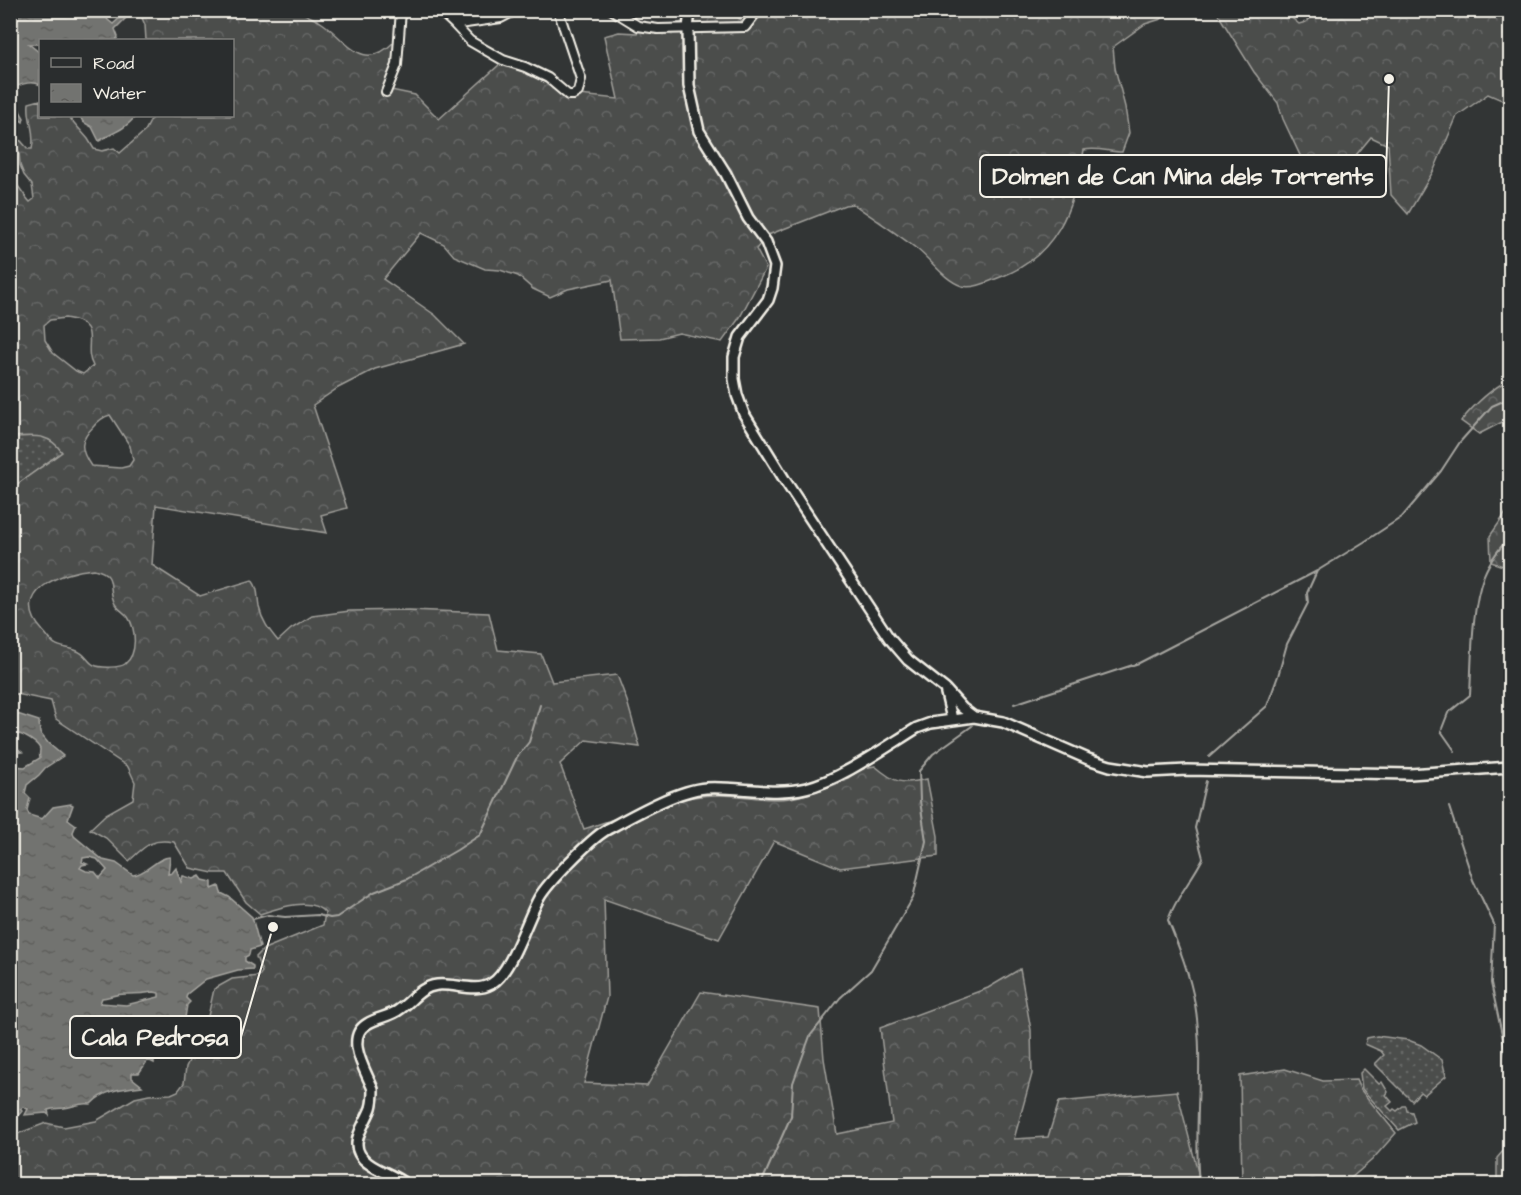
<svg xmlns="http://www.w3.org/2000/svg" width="1521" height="1195" viewBox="0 0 1521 1195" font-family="'Architects Daughter',sans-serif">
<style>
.grass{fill:url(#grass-dots);stroke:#a09f9a;stroke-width:1.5}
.forest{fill:url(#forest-crowns);stroke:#a09f9a;stroke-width:1.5;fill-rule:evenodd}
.water{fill:url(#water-ripples);stroke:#a6a5a0;stroke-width:1.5;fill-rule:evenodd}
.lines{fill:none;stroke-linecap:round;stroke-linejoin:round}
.stream{stroke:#a6a5a0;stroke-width:2}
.minor-casing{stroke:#f4f1e8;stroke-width:12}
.tertiary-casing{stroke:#f4f1e8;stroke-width:14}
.minor{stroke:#2a2d2e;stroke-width:8}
.tertiary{stroke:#2a2d2e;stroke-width:9}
.leader{fill:none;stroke:#f4f1e8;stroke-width:2}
.callout-dot{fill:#f4f1e8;stroke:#2a2d2e;stroke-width:2}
.callout{fill:#2a2d2e;stroke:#f4f1e8;stroke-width:2}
.callout-label{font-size:24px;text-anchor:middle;font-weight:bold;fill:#f4f1e8}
</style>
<defs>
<pattern id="grass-dots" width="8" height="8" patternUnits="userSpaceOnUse" patternTransform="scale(1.5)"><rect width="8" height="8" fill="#4b4d4c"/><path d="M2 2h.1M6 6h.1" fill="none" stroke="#666766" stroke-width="1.8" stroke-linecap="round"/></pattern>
<pattern id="forest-crowns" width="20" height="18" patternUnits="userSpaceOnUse" patternTransform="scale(1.5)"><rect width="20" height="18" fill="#4b4d4c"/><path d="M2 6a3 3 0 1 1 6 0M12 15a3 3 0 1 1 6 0" fill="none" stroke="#666766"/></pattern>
<pattern id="water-ripples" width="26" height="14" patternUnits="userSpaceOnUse" patternTransform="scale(1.5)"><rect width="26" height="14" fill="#727370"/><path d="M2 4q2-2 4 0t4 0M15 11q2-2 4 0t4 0" fill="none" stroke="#5e5e5b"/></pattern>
</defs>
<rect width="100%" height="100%" fill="#323535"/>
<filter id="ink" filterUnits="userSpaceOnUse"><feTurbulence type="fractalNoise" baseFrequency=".0167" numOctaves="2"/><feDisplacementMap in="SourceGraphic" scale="12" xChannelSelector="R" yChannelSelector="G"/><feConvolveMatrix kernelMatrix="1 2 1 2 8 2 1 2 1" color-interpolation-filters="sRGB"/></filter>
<g filter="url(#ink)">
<path class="grass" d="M41,436L55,442L62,452L16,485L11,473L10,437Z
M1377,1036L1408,1040L1421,1045L1442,1060L1446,1076L1424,1095L1420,1092L1412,1101L1375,1064L1384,1055L1381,1051L1365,1044L1367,1038Z
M1364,1069L1379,1084L1382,1082L1388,1092L1386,1095L1392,1102L1387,1106L1392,1111L1394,1109L1397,1111L1403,1106H1406L1407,1111L1412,1112L1415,1122L1399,1130L1362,1089L1360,1073Z"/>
<path class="forest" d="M762,10L1169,12L1161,19L1145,24L1113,47L1115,68L1125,107L1129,133L1122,152C1109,152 1097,147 1084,150C1074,208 1057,257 998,278C988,282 973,289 962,286C944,280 932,261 917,249C896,233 875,219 853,204L845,205L768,235L756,249L766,268L740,317L722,342L679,333L659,338L620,339L612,280L568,289L550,297L533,289L518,276L500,270L485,269L454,256L444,244L421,233L383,279L435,315L464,344L375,369L338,388L313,405L347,508L321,515L327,533L156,505L152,565L200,596L252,580C259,589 257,596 259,607C262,621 269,630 278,641L291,629L312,616L350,611L409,610L489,613L498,650L541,654L552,682L617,675L627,701L640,747L586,740L560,764L584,829C625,816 674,795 717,795C742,794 766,802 790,798C807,795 823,789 839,783C856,776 853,769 875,766C895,783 901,785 927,779L938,836V856L840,868L774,841L719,939L604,899L607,997L584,1083L647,1086L701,992L820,1009L824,1059L837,1134L892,1123L880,1028L988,988L1020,969L1031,1030L1032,1074L1014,1139L1048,1137L1059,1102L1177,1091L1201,1184H11V1139L17,1134L46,1123L64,1127L96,1121L135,1098L149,1095L171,1094L178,1091L184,1083L186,1067L192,1054L195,1040L207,1021L214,989L232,979L259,976L262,972L256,957L264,949L323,925L325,913C311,896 278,908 260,914L246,902L227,873H213L190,868L174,842C151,838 145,846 129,861L106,838L90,829L106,814L133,799L135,782L128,767L56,719L51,701L11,693L10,487L16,485L62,452C48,432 32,436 11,437V179C17,182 24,196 30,202L34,199L32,185L24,175L20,165L19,152L11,140L13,138L21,141L28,149H32C36,131 27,120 29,103L40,100V116H68L88,139L94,149L102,151L114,148L120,153L145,131L153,116H232V40H146L145,25L139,11H301C307,17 315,18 322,23C347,40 362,74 394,42L397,11H405L399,70L391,90L415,95L439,119L499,65L515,61L566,91L579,95L618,99L604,36L619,32L637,33L641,30L645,23L666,25L684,22L686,20L687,11H732L750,29ZM65,318C105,324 81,345 93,366L83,374L76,371L53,353L45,340L44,325L50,320ZM110,415L130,446L133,460L129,466L121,468L91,466C79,449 80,440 94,426C99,420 103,417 110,415ZM94,569C119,575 106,587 115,604C118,609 124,612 128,617C136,629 138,654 125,664C120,668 100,668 94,665C89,663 86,656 81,653C73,647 62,649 55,644C50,641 47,635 43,631C8,593 61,571 94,569Z
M434,11H521L511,16L450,23Z
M1216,11H1288L1293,19L1299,24L1306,22L1316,11H1510V110L1509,103L1488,94L1457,116L1434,170L1408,214L1391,195L1388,145L1371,137L1337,178L1321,181L1306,168L1283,119L1278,103L1254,72Z
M1510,379V418L1479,434L1461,421C1475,404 1491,389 1510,379Z
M1510,507V562L1506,567L1491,562L1490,536Z
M1285,1069L1323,1081L1356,1080L1360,1089L1396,1133L1372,1160L1344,1184H1242L1240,1076Z
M1510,1143V1184H1497V1158Z"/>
<path class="water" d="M11,10L103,11L108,20L113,24L123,15L124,11H131V13L115,29L118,37L116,40H40V44H29L40,53V85C34,81 21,83 15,88C16,98 18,110 24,118L23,122L19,119L11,106Z
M80,116H136C122,132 115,131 99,141L92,127L83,122Z
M11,712L39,721L40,733L48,743L63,756L45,768L39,775L27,785L25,793L30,798L27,810L29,815L42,819L53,807L71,804L73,805L68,819L76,825L73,832L74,836L103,860L116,863L133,875C147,874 157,857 170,857L168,874L172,873L176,868L181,882L183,876L194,879L200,876L203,880L212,882V889L219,886L221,893L229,897L252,917L260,947L250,950L249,955L245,957V961L253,966V969L238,970L206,979L187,994L186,998L190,1002L187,1005L185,1018L190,1026L183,1024L174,1041L178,1046L173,1047L170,1052L166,1050L164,1055L156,1054L154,1057V1063L148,1060L139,1073H132V1078L142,1086C124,1088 103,1090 91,1104C80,1102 74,1107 64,1108C58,1109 54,1108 48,1110L49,1115L46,1113L25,1115L28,1109L23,1107L20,1109L22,1111L18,1116L11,1110V760L14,766L25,767L40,758C39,755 40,752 40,749C38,743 24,735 19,734L14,738L13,745L22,752L11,753ZM89,857L97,859L107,870L100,878L95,872L86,871L80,868L82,865L87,864L82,862L83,858ZM154,992L159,993V997L126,1005L100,1003L102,998C110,997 119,993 128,994C140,994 142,994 154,992Z"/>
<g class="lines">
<path class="stream" d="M1014,704L1139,663L1317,571L1364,542L1402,517L1441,471L1460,442L1492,406L1510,398
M1455,751L1441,731L1448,713L1470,695C1472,658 1471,609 1484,575C1490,560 1500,548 1510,536
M1209,757L1267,706L1278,676L1287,644L1308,603L1307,593L1317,571
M1449,807L1473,880L1494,924L1491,983L1510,1072
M253,919L268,915L285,917L318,915L330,918L337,917L374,892L407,879L457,850L480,835L517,757L529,742L540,705
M761,1184L791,1116L793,1083L810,1036L840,998L871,970L913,898L926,841L920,801L919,771L933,754L972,726
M1199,1184C1193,1125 1205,1064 1195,1004C1190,975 1179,947 1168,920C1176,897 1192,880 1203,858L1195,828L1206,781"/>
<defs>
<path id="minor" d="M439,10L453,23L459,24L501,18L516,10
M612,10L638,26L658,29L745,27L758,10
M453,23L470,41L482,48L503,60L525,67L548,78L568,95H573L578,92L581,79L558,10
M386,92L397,65L401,10"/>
<path id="tertiary" d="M690,10L688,29L689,86L699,131L726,174L748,218L766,242L775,266L772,288L768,300L740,337L734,357V379L737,395L744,414L786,482L889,638L908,660L945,689L962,708L974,717L1003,722L1088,759L1110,766L1148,772L1187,770L1410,774L1510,767
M945,689L952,719
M405,1184C394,1175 380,1172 368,1163C345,1146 364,1127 371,1108C373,1102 373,1095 373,1089C366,1071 344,1038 367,1024C378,1017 390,1017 400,1009C413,1000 420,987 437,985C455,983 475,993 491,984C511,973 527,919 539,898C548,882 591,839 606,830C632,816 677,790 706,788C739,786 773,796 806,788C840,780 886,747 917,728L931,723L974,717"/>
</defs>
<use href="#minor" class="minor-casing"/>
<use href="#tertiary" class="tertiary-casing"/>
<use href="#minor" class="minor"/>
<use href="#tertiary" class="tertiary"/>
</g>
</g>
<path class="leader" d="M1389 79L1386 176M273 927L241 1037"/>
<g class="callout-dot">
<circle cx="1389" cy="79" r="6"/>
<circle cx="273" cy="927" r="6"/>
</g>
<g class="callout">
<rect x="980" y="155" width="406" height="42" rx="6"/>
<rect x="70" y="1016" width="171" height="42" rx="6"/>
</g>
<g class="callout-label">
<text x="1183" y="184">Dolmen de Can Mina dels Torrents</text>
<text x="155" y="1045">Cala Pedrosa</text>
</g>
<rect width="1521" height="1195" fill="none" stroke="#2a2d2e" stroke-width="36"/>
<rect x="18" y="18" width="1485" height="1159" fill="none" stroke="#f4f1e8" stroke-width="2" filter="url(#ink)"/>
<rect x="39" y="39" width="195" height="78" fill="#2a2d2e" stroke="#7b7b78" stroke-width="1.5"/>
<rect x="51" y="58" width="30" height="9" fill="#2a2d2e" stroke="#7b7b78" stroke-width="1.5"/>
<text x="93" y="69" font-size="18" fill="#f4f1e8">Road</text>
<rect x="51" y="84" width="30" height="18" fill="url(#water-ripples)" stroke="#7b7b78" stroke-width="1.5"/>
<text x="93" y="99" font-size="18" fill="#f4f1e8">Water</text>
</svg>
